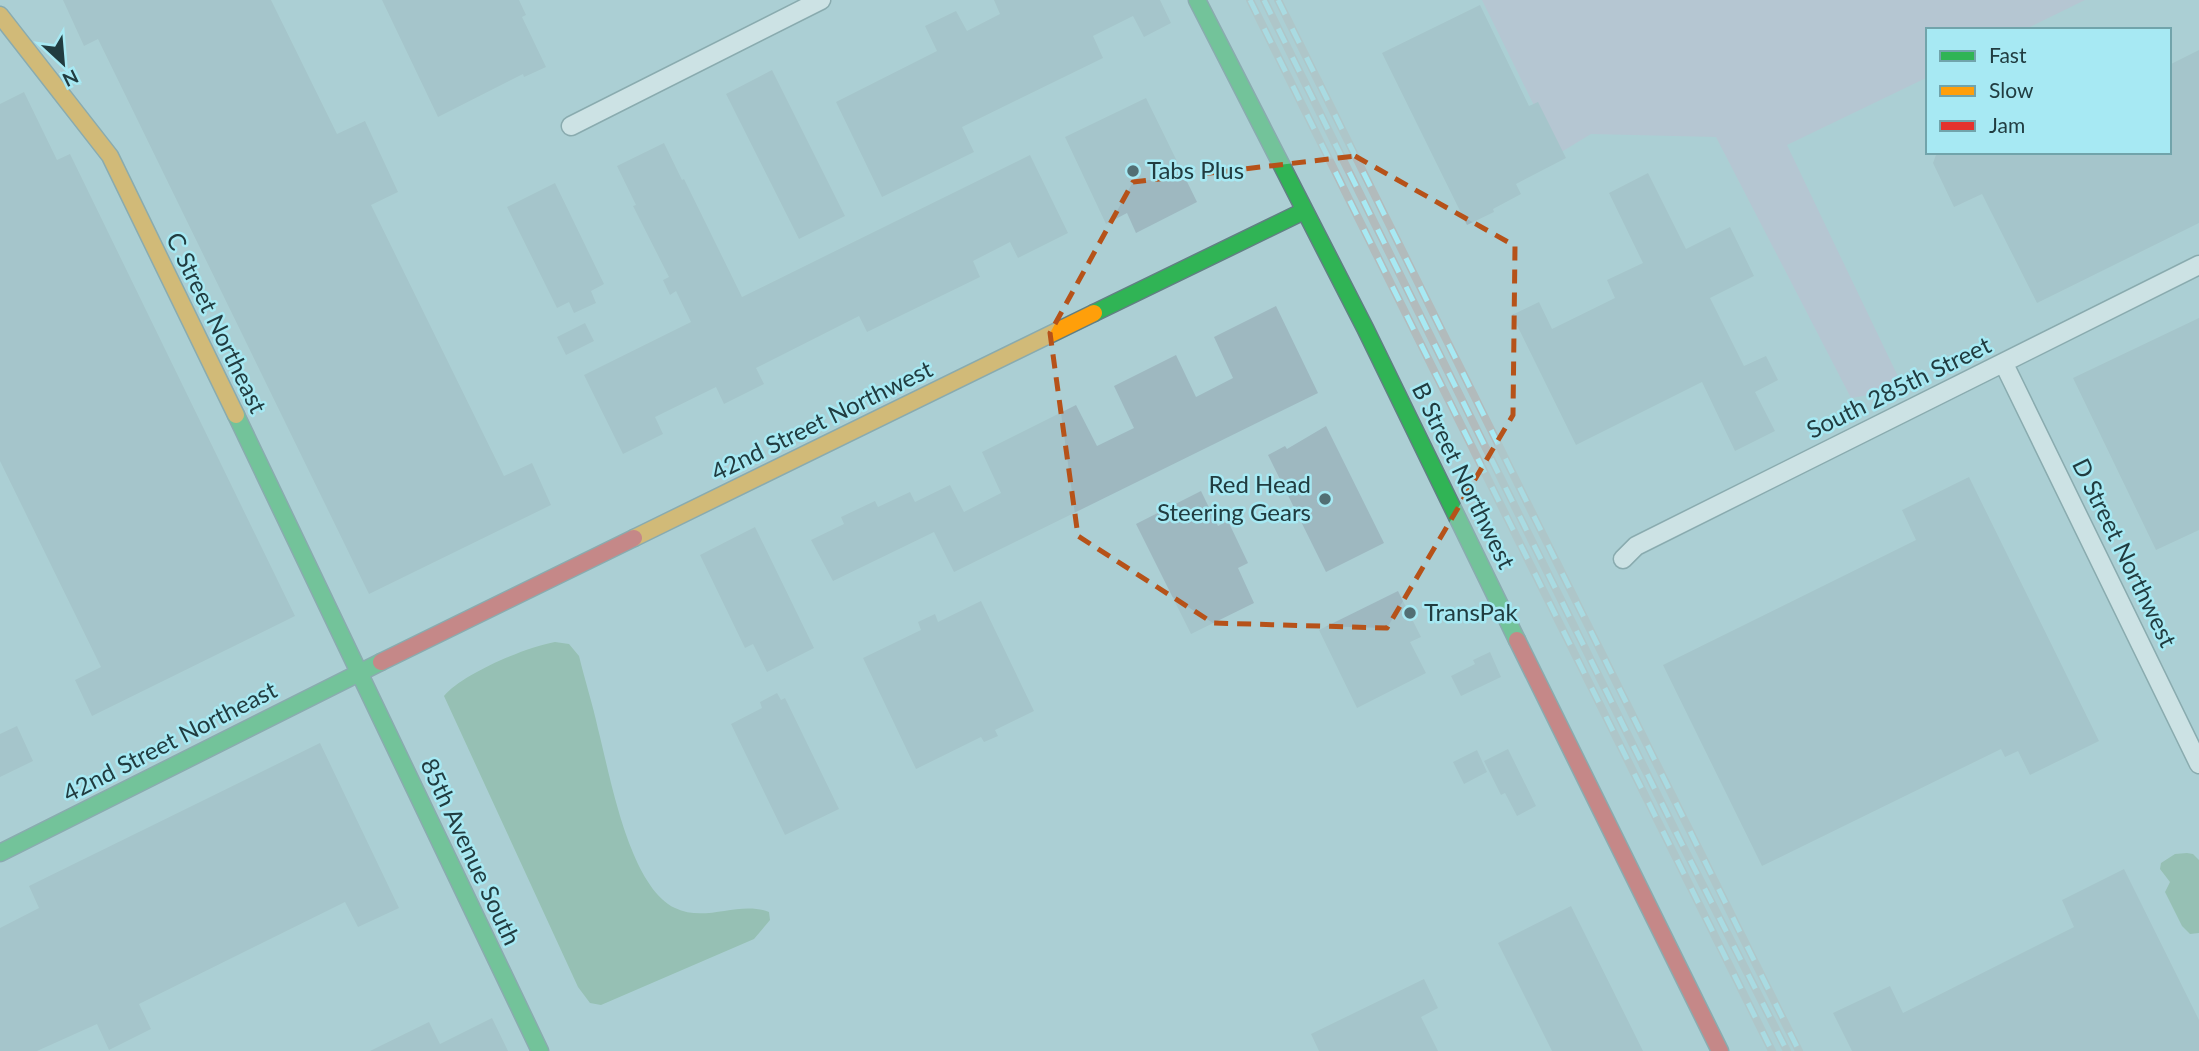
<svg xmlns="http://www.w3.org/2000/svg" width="2199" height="1051" viewBox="0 0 2199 1051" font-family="Lato,sans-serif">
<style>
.green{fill:#c0bad0}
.water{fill:#7cad8e}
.building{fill:#9eb8c0}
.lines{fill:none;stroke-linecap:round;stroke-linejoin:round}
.street-casing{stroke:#617f83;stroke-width:21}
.fast-casing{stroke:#617f83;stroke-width:19}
.slow-casing{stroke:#617f83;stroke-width:19}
.jam-casing{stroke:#617f83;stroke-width:19}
.street{stroke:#f3f8f9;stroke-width:18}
.fast{stroke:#30b455;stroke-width:16}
.slow{stroke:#ff9f0a;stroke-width:16}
.jam{stroke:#e5322d;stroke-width:16}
.rail-casing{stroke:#b2bbbc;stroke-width:8}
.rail{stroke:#a7e9f3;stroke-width:5;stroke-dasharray:16;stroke-linecap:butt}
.marked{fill:none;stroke:#b65219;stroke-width:5;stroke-dasharray:14 9;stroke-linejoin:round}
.poi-dot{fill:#526f74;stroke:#a7e9f3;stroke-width:2.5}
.labels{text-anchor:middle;stroke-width:5;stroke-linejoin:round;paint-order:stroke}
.poi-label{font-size:24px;fill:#213c40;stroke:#a7e9f3;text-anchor:start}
.street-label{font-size:24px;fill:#213c40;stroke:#a7e9f3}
</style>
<rect width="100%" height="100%" fill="#accfd4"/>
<path class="green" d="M1482,0H2085L2024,30H1928V77L1787,145L1904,389L1851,398L1716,137L1591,134L1558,154Z"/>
<path class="water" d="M555,642L569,644L579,656C585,681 593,705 598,729C610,775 629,886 675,908C706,923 739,900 769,912L770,920L754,939L601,1005L590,1003L578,987L444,696C462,674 526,647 555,642Z
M2187,853L2193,854L2199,860V933L2190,934L2182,926L2165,892L2170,882L2160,869L2161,863L2175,854Z"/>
<path class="building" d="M63,0H271L337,134L365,121L398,192L371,205L504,476L532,463L551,505L369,594L98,39L84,46Z
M382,0H519L526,15L522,17L546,67L524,77L523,74L438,117Z
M994,0H1160L1171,23L1144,37L1133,16L1093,36L1103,58L962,127L974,152L882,197L836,102L937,51L925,26L956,11L967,31L1000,14Z
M1480,5L1529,106L1538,102L1566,158L1516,184L1521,194L1493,209L1494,212L1467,225L1382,53Z
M2199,50V223L2037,303L1982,194L1954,207L1933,163L1937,152H2169V65Z
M772,70L845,216L799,239L726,94Z
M24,92L57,160L70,154L295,616L92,716L75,680L101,667L0,461V104Z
M1146,98L1197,202L1136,233L1127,213L1106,224L1065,137Z
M664,143L682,180L684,179L742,297L1030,155L1068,233L1018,258L1010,242L973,261L980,277L867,332L859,316L756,368L764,384L724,404L716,387L655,417L663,434L623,454L584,375L691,322L676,291L670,295L663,280L669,277L633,206L636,205L617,166Z
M1648,173L1686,249L1730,227L1754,276L1710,298L1744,366L1766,356L1778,380L1755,392L1775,431L1735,451L1702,382L1576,445L1512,315L1539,302L1552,329L1615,298L1607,280L1643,263L1609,193Z
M555,183L604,284L591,291L596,303L574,313L569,302L557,308L507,207Z
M1276,306L1318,393L954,572L934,532L833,581L811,540L844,524L841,517L875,501L878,507L910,492L915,502L950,485L964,512L1001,493L982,452L1076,405L1097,446L1134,428L1114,386L1176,355L1196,397L1233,378L1214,337Z
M2199,318V530L2156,550L2073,378Z
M585,323L594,341L566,355L557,337Z
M1326,426L1384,543L1326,572L1268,455L1285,446L1287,449Z
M1969,477L2099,741L2030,775L2018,751L2005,757L2001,749L1762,866L1663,665L1916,540L1902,510Z
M1201,491L1218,526L1228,521L1248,563L1238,568L1254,603L1191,634L1136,524Z
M755,527L814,648L767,672L753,644L745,648L700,555Z
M1398,591L1421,637L1410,642L1426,673L1357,708L1319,630Z
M981,601L1034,711L995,730L998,736L984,742L981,737L916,769L863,658L921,630L918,622L935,614L938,622Z
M1490,652L1501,677L1461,696L1451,676L1475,664L1473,660Z
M777,693L781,700L785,698L839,809L785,835L731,724L762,708L760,702Z
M17,726L33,761L0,777V734Z
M320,743L399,908L358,927L345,902L139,1004L151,1029L109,1050L97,1024L37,1051H0V928L39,908L29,886Z
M1508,749L1536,806L1517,816L1505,793L1501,795L1484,761Z
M1477,750L1487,772L1464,784L1453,762Z
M2124,869L2199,1020V1051H1852L1833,1013L1890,986L1903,1013L2074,927L2062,900Z
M1571,906L1643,1051H1552L1498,943Z
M1424,979L1438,1008L1421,1017L1438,1051H1319L1311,1034Z
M492,1018L508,1051H370L429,1022L440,1044Z"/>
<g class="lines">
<defs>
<path id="street" d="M571,126L821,0
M2004,364L2199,764
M1623,559L1636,546L2199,265"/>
<path id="fast" d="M1197,0L1365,328L1517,640
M1094,313L1304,211
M236,415L540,1051
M0,853L381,662"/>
<path id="slow" d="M0,15L110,156L236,415
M634,538L1094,313"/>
<path id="jam" d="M1517,640L1720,1051
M381,662L634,538"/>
</defs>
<use href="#street" class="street-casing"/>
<use href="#fast" class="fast-casing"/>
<use href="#slow" class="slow-casing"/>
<use href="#jam" class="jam-casing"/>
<use href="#street" class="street"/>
<use href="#fast" class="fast"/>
<use href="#slow" class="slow"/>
<use href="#jam" class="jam"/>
<defs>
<path id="rail" d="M1250,0L1772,1051
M1264,0L1682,844L1787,1051
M1278,0L1799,1051"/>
</defs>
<use href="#rail" class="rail-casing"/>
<use href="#rail" class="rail"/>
</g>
<path d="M0 0H2199V1051H0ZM1355,156L1515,246L1513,415L1387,628L1213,623L1078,536L1050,333L1133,182Z" fill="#accfd4" fill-opacity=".55" fill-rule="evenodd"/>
<path class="marked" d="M1355,156L1515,246L1513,415L1387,628L1213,623L1078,536L1050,333L1133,182Z"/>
<g class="poi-dot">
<circle cx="1133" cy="171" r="7"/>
<circle cx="1325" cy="499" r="7"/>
<circle cx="1410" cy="613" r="7"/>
</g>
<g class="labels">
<g class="poi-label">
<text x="1147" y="179">Tabs Plus</text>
<text x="1311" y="493" text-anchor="end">Red Head<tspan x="1311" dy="28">Steering Gears</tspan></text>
<text x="1424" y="621">TransPak</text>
</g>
<g class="street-label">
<text transform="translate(216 323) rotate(64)" y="8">C Street Northeast</text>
<text transform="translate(1899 388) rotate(-26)" y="8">South 285th Street</text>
<text transform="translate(822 421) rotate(-26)" y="8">42nd Street Northwest</text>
<text transform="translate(1463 476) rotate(64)" y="8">B Street Northwest</text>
<text transform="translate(2124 553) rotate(64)" y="8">D Street Northwest</text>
<text transform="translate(170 742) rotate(-27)" y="8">42nd Street Northeast</text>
<text transform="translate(470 852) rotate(65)" y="8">85th Avenue South</text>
</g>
</g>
<rect x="1926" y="28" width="245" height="126" fill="#a7e9f3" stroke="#71a4ab" stroke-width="2"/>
<rect x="1940" y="51" width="35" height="10" fill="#30b455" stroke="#71a4ab" stroke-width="2"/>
<text x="1989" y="63" font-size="21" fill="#213c40">Fast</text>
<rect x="1940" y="86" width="35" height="10" fill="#ff9f0a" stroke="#71a4ab" stroke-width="2"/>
<text x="1989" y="98" font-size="21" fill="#213c40">Slow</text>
<rect x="1940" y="121" width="35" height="10" fill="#e5322d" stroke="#71a4ab" stroke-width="2"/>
<text x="1989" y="133" font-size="21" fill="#213c40">Jam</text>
<g transform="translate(63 63) rotate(154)" stroke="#a7e9f3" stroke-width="5" paint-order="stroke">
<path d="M0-5L12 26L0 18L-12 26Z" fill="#213c40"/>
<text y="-10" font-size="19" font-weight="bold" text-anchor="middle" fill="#213c40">N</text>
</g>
</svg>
